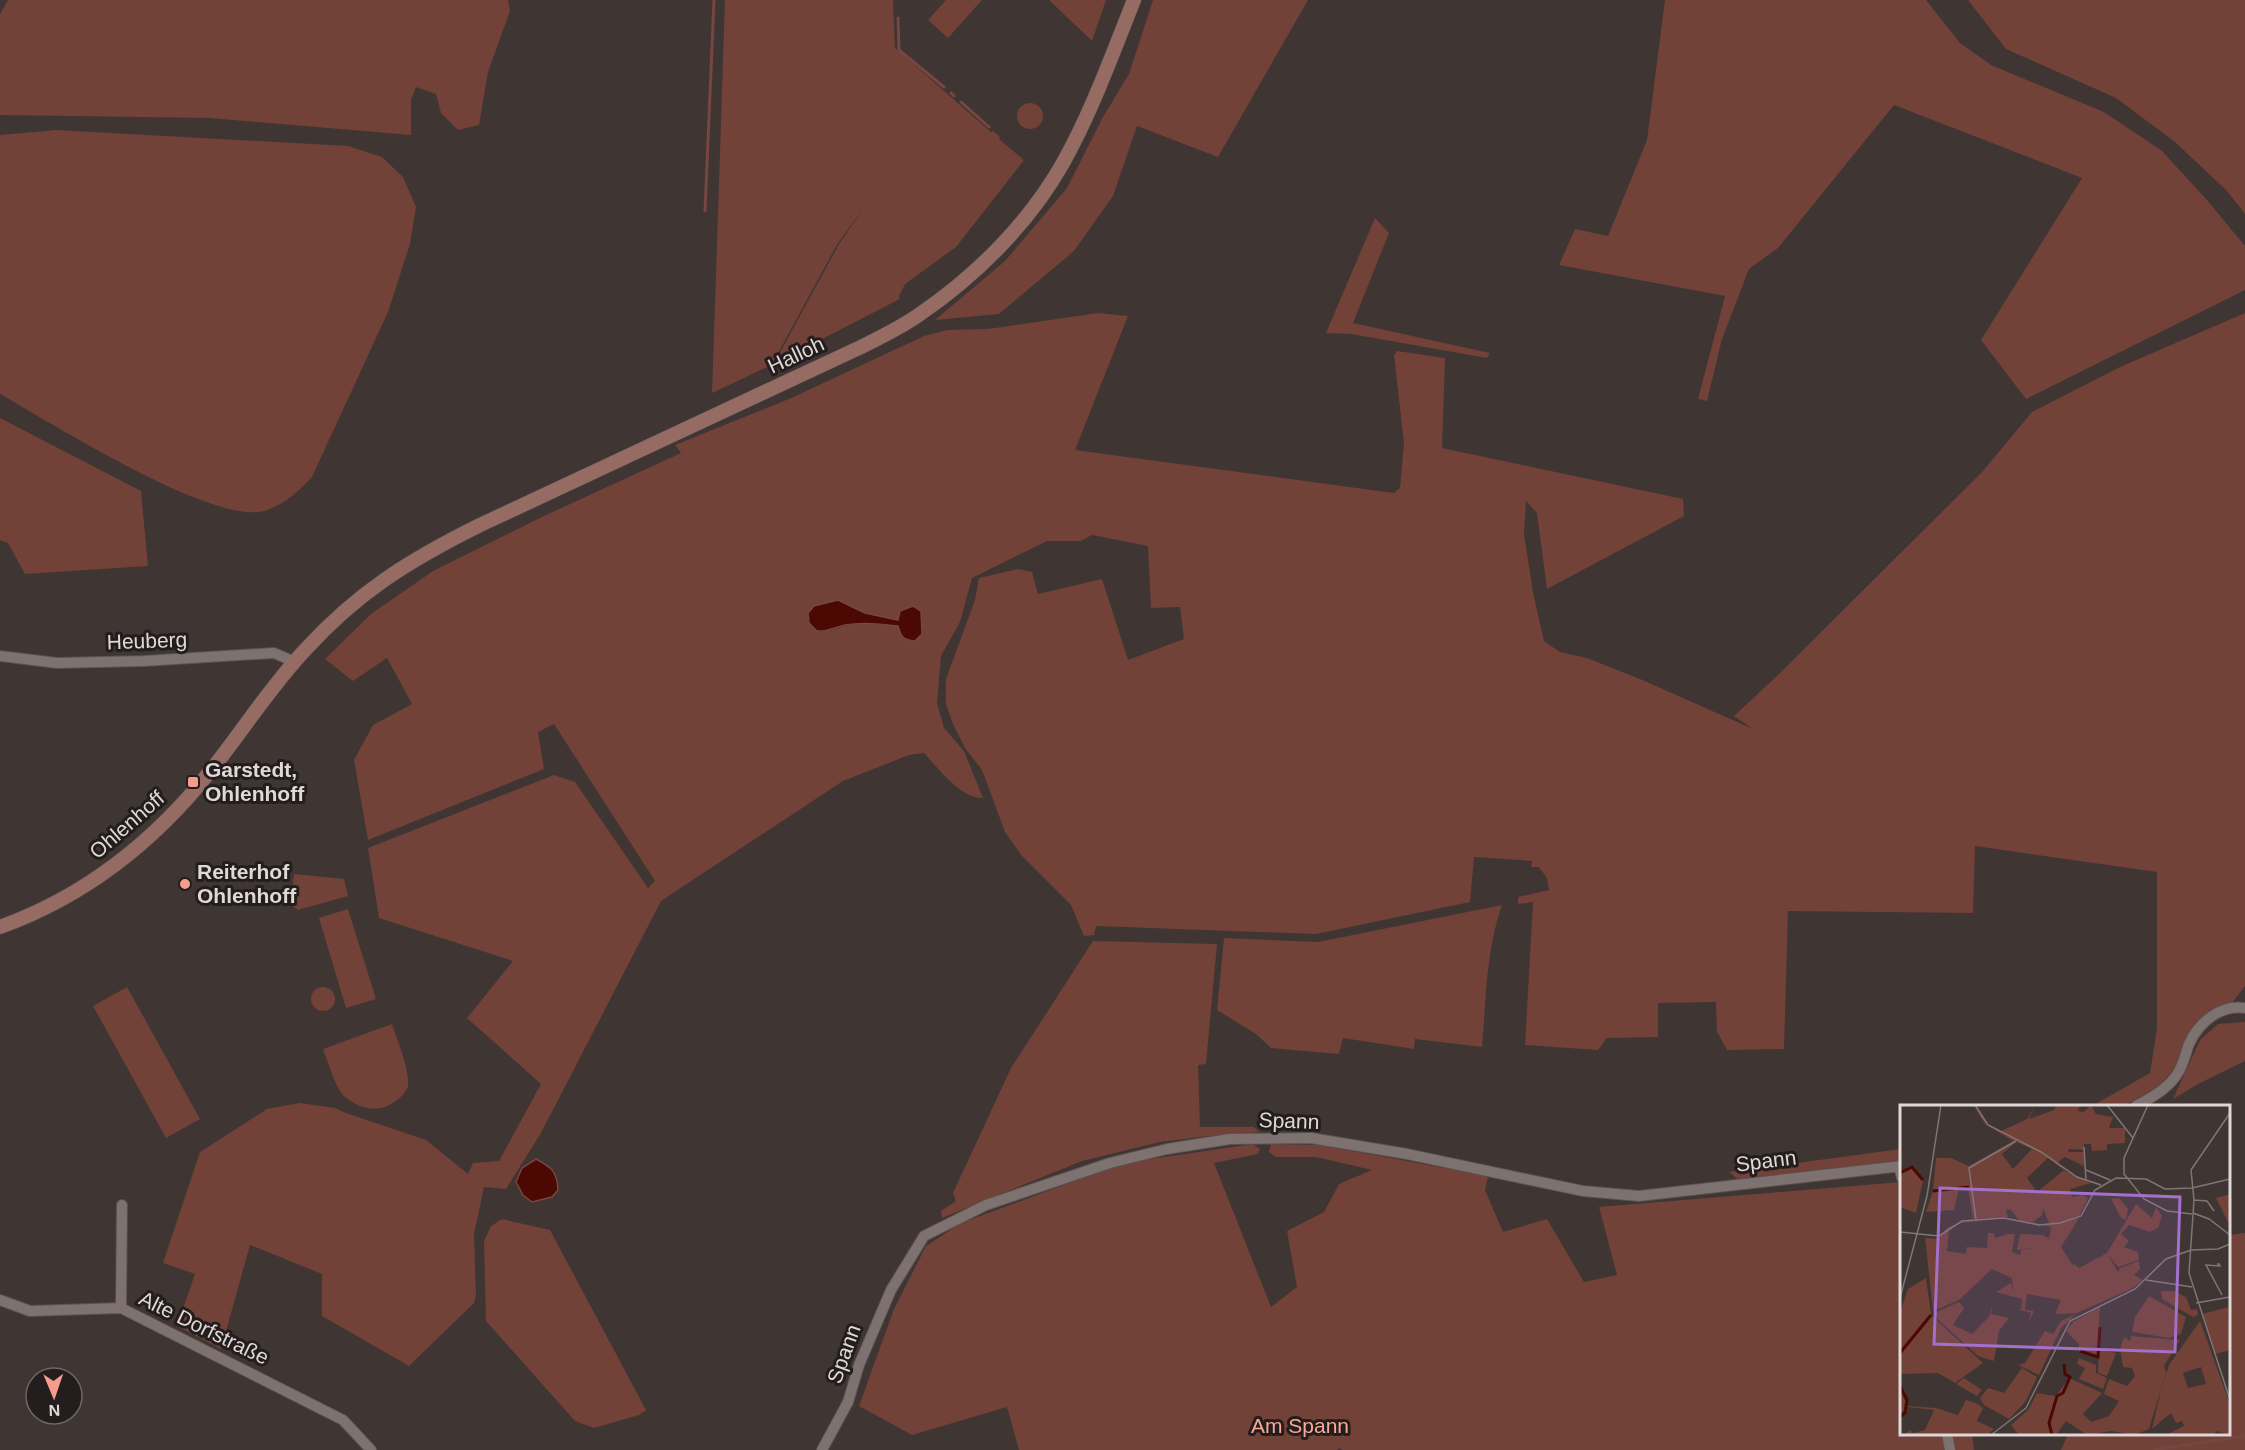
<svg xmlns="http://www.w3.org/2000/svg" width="2245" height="1450" viewBox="0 0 2245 1450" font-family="Arial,sans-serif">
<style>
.green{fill:#724138;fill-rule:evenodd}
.water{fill:#4c0802;stroke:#784642;stroke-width:1.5}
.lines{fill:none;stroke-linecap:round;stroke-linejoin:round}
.stream{stroke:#784642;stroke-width:3}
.street-casing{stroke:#5a5150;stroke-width:12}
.secondary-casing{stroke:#5a5150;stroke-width:15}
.street{stroke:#7d726f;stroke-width:10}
.secondary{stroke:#956b63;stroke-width:14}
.poi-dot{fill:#f49d8c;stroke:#231e1d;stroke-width:2}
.labels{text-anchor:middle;stroke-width:6;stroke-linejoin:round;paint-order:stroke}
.street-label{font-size:21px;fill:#dfd8d7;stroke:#231e1d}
.poi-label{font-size:21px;font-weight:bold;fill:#dfd8d7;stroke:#231e1d;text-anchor:start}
.park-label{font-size:21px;fill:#fba796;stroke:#231e1d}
.inset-river{fill:none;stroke:#4c0802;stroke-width:3}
.inset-road{fill:none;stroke:#7f7675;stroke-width:1.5}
.view{fill:#a371c9;fill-opacity:0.15;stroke:#a371c9;stroke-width:3}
.inset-edge{fill:none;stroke:#dfd8d7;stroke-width:3}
</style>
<rect width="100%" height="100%" fill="#3f3533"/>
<path class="green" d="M8,0H508L510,11L488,72L479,125L458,130L441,113L436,94L416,87L411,100V135L210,118L0,115V14Z
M725,0H893L895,48L991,132L993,131L1000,137L999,139L1024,160L956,247L905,284L899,296L900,299L779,361L778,356L839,244L864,208L838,243L777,355L778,362L712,393Z
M946,0H982L948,38L928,20Z
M1049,0H1106L1092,41Z
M1153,0H1308L1218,157L1137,126L1113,196L1074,251L999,314L935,320L1005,261L1067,188L1103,117L1129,74Z
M1665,0H1926L1960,43L1991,65L2104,112L2161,150L2207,200L2245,246V290L2026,399L1981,340L2082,178L1894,105L1778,248L1749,269L1722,339L1707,401L1698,399L1725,296L1559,265L1575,229L1608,236L1647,140Z
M1968,0H2245V214L2227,191L2175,142L2116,98L2006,49Z
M1017 116a13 13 0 1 1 26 0a13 13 0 1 1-26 0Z
M56,130L348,146L382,157L403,177L416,207L410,244L388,312L312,477C298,492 284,505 264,511C212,525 50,422 0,394V135Z
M1375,218L1389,233L1353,323L1490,353L1487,358L1351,334L1326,333Z
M1098,313L1128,316L1075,450L1394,493L1400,488L1404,443L1394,355L1397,351L1445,358L1442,448L1683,499L1684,516L1547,589L1537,513L1526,501L1524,534L1533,592L1544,641L1560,652L1587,658L1640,679L1753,729L1734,716L1779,674L1983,471L2032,412L2120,367L2245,313V986L2232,1003L2202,1017L2187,1036L2175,1067L2162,1084L2124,1106H2092L2150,1073L2157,1028V872L1975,846L1973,913L1788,911L1784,1049L1727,1050L1717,1032L1716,1002L1658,1003V1037L1607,1038L1598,1050L1525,1045L1533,902L1518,904V897L1549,890L1547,878L1539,867H1531L1532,861L1474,857L1470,902L1316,934L1096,926L1094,935L1084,936L1071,905L1022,856L1005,832L982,770L965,748L953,724L946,704V679L975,600L979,578L1018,569L1032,572L1038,594L1102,579L1128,660L1184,639L1180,607L1151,608L1148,546L1092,535L1081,541H1047L972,578L960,622L941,656L937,703L944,728L964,751L983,798C961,799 938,768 924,753L909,755L843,781L661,901L541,1133L506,1189L484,1187L474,1234L476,1295L474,1303L409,1366L322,1316V1274L250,1245L221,1349L177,1326L195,1274L163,1263L200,1152L267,1109L300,1103L335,1108L346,1113L426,1140L468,1174L473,1163L499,1161L541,1084L467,1018L513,961L379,918L368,848L554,775L575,782L648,888L655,881L554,724L538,732L544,769L368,840L354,760L373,725L412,704L387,658L353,681L325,659L371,614L433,571L544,516L681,453L675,445L789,399L924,336L947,330L988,329ZM854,608L865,613L899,620L898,626C875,623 852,622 830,631Z
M0,418L141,491L148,566L25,574L8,543L0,540Z
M294,874L344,879L348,896L298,910L291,905Z
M1502,905C1486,950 1486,1000 1482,1047L1415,1039L1414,1049L1343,1038L1339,1054L1271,1048L1256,1034L1217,1010L1224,938L1318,942Z
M348,909L376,999L346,1008L319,918Z
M1093,941L1217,944L1206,1064L1198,1065L1200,1127H1254L1259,1132L1208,1136L1160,1142L1082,1161L942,1218L941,1211L956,1201L953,1193L1011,1068Z
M127,987L200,1119L166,1138L93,1006Z
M311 999a12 12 0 1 1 24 0a12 12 0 1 1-24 0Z
M2245,1022V1061L2198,1084L2173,1099L2200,1040L2218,1024Z
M392,1024C397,1040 410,1069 408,1086C406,1094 397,1101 389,1105C375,1113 355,1107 343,1095C335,1087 328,1061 323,1049Z
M1253,1144L1260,1149L1258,1154L1214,1163L1271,1307L1297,1287L1287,1231L1324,1212L1339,1184L1372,1170L1316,1157H1276L1269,1152L1271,1144L1320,1145L1488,1176L1485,1190L1503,1232L1547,1219L1584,1282L1617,1275L1599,1207L1901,1182L1902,1434H1972L1974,1450H1342L1340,1448L1337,1450H1019L1007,1407L912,1435L859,1406L894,1309L926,1246L961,1223L1124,1163Z
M1901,1149V1162L1739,1180L1729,1172Z
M502,1219L550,1230L646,1410L639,1415L594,1428L575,1421L486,1321L484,1241L491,1226Z
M2245,1233V1450H2061L2068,1434H2228L2229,1235Z"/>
<path class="water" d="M838,600L865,613L898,620L900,611L913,606L921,611L922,634L915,641C903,640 901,637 898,626C881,624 863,622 845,625C834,627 830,632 817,631L809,623L808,613L814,606Z
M536,1159C551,1167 557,1171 558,1190L552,1197L532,1202L523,1195L516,1182L522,1168Z"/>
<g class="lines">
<path class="stream" d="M898,18L899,50L944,87
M951,93L954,96
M961,102L989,127
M705,211L714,0
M2154,1450L2245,1436"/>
<defs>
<path id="street" d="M0,656L57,663L144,661L274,653L288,659L293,664
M2136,1106C2152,1097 2170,1088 2179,1071C2184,1062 2186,1052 2189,1044C2199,1022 2221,1004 2245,1008
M1899,1166L1902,1178
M0,1300L30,1311L121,1308L343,1420L371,1450
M121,1308L122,1205
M1947,1434L1950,1450
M822,1450L848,1402L859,1365L891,1290L924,1236L986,1205L1110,1163L1167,1149L1230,1139L1311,1138L1407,1154L1583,1191L1639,1196L1902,1166"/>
<path id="secondary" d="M0,927C86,896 156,840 212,769C243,730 271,686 305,650C358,592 408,561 478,526L861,347C881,337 902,327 920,314C977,275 1029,223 1063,163C1092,111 1112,55 1134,0"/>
</defs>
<use href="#street" class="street-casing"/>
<use href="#secondary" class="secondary-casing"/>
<use href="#street" class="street"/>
<use href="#secondary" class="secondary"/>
</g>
<g class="poi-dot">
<rect x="187" y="776" width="12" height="12" rx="3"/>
<circle cx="185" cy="884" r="6"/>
</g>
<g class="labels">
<g class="street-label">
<text transform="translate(796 355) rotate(-25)" y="7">Halloh</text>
<text transform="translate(147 641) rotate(-2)" y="7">Heuberg</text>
<text transform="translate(127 825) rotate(-41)" y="7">Ohlenhoff</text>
<text transform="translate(1289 1121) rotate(2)" y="7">Spann</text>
<text transform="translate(1766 1161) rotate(-7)" y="7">Spann</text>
<text transform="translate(204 1328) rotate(26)" y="7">Alte Dorfstraße</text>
<text transform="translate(844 1354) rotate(-70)" y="7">Spann</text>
</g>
<g class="poi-label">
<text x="205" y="777">Garstedt,<tspan x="205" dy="24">Ohlenhoff</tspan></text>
<text x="197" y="879">Reiterhof<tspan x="197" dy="24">Ohlenhoff</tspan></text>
</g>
<g class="park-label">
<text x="1300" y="1433">Am Spann</text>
</g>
</g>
<g transform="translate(1900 1105)">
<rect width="330" height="330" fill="#3f3533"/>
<path d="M73,0L88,19L101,26L127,14L135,0L129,14L154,5L157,0H180L178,6L184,7L191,0L196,9L213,12L209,23H225V38L207,39V45L192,46L191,39H184V45L169,44L168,47H184V61L165,52L158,57L165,66L191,78L170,84L172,92L183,90L188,93L180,110L159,118H149L143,103L142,110L133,117L143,119L120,116L110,104L106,105L108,112L73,114L68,83L59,84L54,105L26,107L33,86L36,53H51L69,61L113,36L85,19ZM116,37L132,44L113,64L102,49ZM148,53L164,65L137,87L127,73ZM11,63L23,76L16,108L0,102V69ZM330,89V115L328,117L316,93ZM219,93L228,104L226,115L221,113L211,94ZM236,99L252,113L256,102L262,111L258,123L250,127L229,120L221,129L229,136L224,142L238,147L239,155L218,162L208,150L218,167L220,163L239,156L240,164L234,170L243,175L231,184L177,208L158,209H155L161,195L127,189L125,205L134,206L128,219L131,208L117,204H121L122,194L96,187L111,178L113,187L112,173L92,164L59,195L33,206L25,133L38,134L47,123L60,117L94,115L61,118L49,124L47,146L66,149L67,142L87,143L88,128H94L95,133L108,129H115L112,147L120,150L121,145L137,142L117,145L120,129L143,130L149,134L151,122L144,121L179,113L161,142L173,161V158L179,163L207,148ZM26,173L31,209L0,246V208L8,184ZM261,186H274L286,192L291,205L297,204L298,210L293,212L262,194ZM249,191L286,212L281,229L269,233L232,227L235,212ZM59,197L64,203L53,220L72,229L89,212L93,198L91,209L109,213L99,226L94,256L78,251L35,212L34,208ZM200,202L197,251L179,246V239L166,226L173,217ZM328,202L330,245L315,249L303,209ZM176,209L161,223L139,270L118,260L125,258L145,226L153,229L161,216ZM32,211L83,258L55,278L38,268L0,269V249ZM300,216L330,299V330L317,326L313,330H266L284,321L282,316L276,318L271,308L252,324L261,285L269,260ZM301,262L306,279L288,283L283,268ZM231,231L280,235L264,261L266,268L249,324L234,330L211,326L187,330L166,316L156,330H119L111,320L128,305L137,288L156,291L169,273L202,288L183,309L191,317L209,311L219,296L204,289L209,274L227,281L235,271L232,263L223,262L220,244L224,232L230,236ZM199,245L216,248L207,271L198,268ZM179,253L196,260V268L207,273L203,284L179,274L185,263L177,259ZM122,263L137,272L126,296L109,314L84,300L80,293L88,283L104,288ZM64,273L82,285L77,291L56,279ZM0,283L7,301L36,303L58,310L66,295L76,298L83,303L77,316L94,324L87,330H3L10,325L13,328L25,325L34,305L7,302L0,310Z" fill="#724138" fill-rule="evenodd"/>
<path class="inset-river" d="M0,68L12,62L23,75M33,86L69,82M180,246L198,252L200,222M0,248L31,210M0,281L7,295L5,308L0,312M152,330L149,318L157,291L163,288L170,272L165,269L164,259"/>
<path class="inset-road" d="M75,0L88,20L141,47L177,72L201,80M207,0L233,33M248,0L224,53V69L244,94L267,106L292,109M330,8L291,65L294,95L289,168L330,295M184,42L186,76M186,65L210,75M294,95L307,96L314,106M293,108L309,114L330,130M76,115L69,63L116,36M0,127L39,131L62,116L104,113L139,120L160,118L181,111L195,85L216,73L246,74L265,84L292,83L330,74M291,145L318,144L330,139M317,159H319L320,161L306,160L322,190M246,175L292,182M0,193L27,91L41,0M296,198L330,192M91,330L126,303L170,216L235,184L266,154L291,145"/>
<path class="view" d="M40,83L280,92L275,247L34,239Z"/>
<rect width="330" height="330" class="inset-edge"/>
</g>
<g transform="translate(54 1396) rotate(178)"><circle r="28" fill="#231e1d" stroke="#6e6867" stroke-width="1.5"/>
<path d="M0-4.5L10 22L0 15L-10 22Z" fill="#f49d8c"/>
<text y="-9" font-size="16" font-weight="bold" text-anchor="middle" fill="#dfd8d7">N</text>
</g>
</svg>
